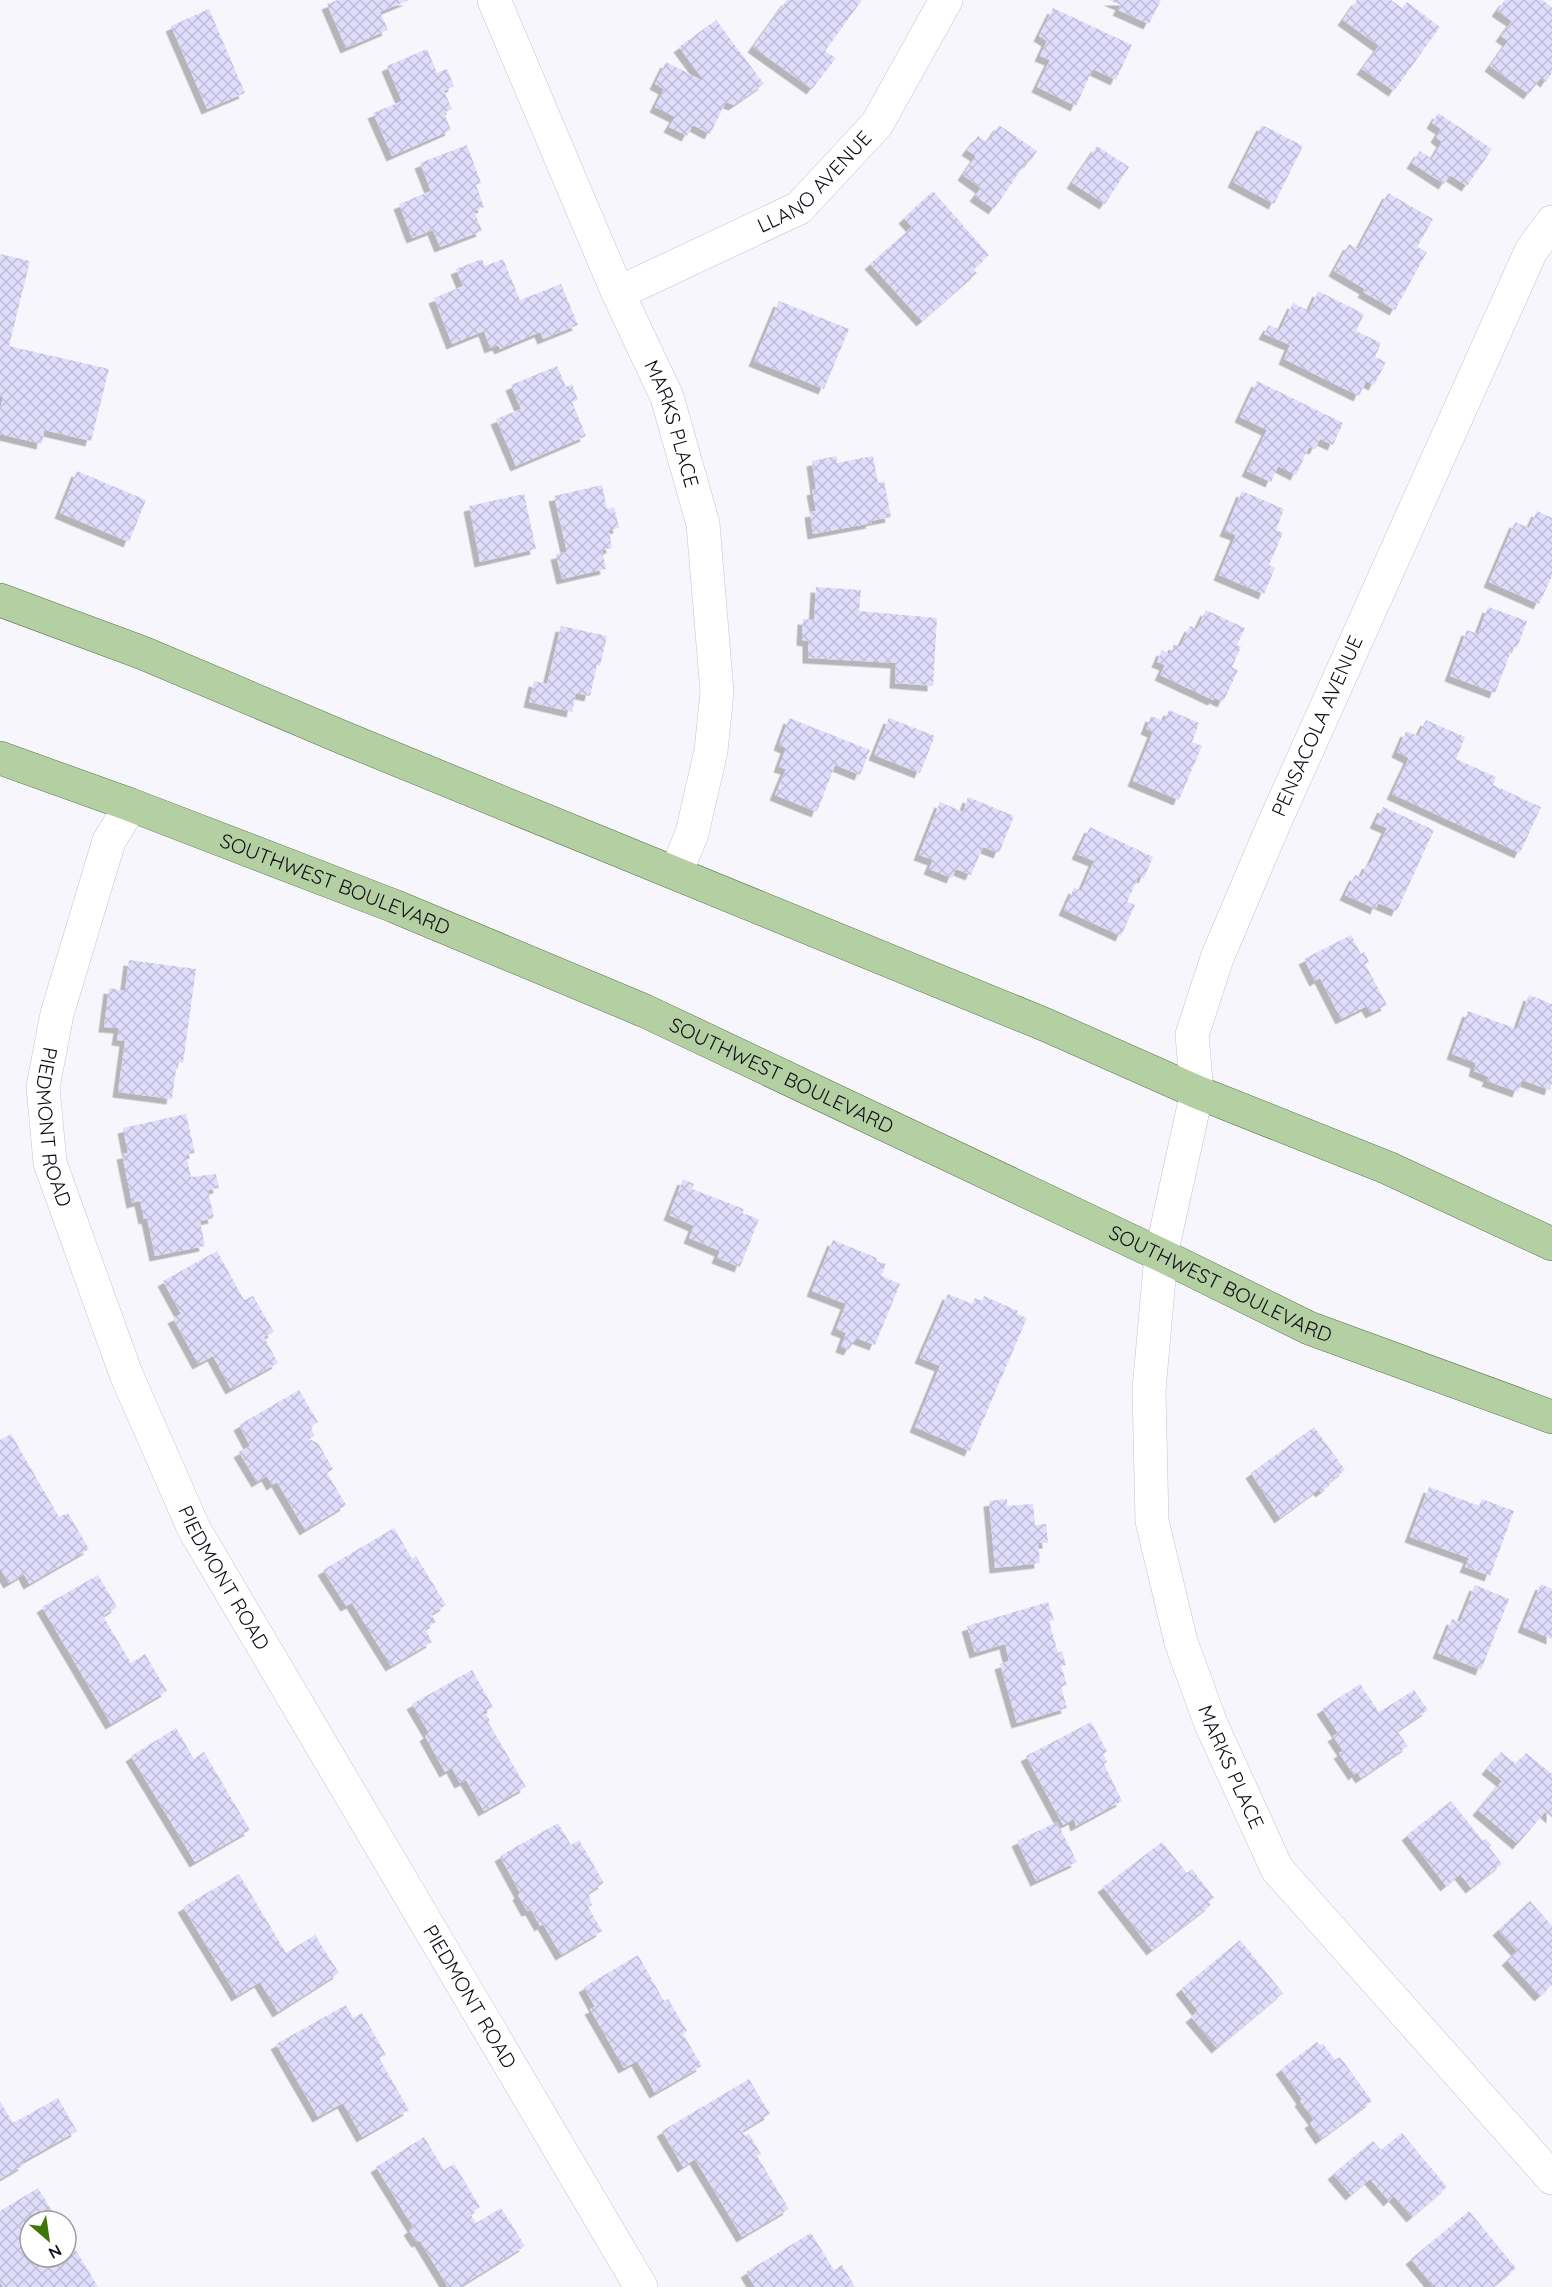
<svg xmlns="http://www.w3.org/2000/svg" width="1552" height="2287" viewBox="0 0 1552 2287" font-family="Quicksand,sans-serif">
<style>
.building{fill:url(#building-cross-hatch);filter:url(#shadow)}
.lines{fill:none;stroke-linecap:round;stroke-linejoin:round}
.minor-casing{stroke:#c4c0de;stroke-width:34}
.major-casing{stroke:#5a784a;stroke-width:34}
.minor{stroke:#fff;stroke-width:33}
.major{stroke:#b4d0a3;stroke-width:33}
.labels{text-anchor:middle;stroke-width:5;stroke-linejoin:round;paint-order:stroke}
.street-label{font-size:20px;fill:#0f0d17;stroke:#fff}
</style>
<defs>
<pattern id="building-cross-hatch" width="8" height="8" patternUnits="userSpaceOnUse" patternTransform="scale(1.5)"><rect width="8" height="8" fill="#e0dcfb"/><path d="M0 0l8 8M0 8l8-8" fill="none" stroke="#bfbcd6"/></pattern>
<filter id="shadow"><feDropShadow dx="-5.5" dy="5.5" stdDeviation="0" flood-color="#0004"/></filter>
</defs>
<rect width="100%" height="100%" fill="#f7f6fc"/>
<path class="building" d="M338,0H409L380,12L388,30L346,48L327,4Z
M787,0H862L825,51L836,58L812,89L753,47Z
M1109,0H1161L1149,24L1118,10L1121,5Z
M1357,0H1391L1402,8L1407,2L1440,27L1394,91L1362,69L1379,46L1343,20Z
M1505,0H1542L1552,7V73L1546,82L1541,78L1529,94L1490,66L1508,41L1501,36L1512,21L1497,11Z
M1053,8L1132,45L1116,80L1093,69L1076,106L1037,87L1050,60L1040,56L1047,41L1039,36Z
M209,9L245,93L207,109L171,26Z
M716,20L764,84L734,105L726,102L710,134L693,125L687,136L669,127L675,117L655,107L664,89L655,84L666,62L705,82L679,47Z
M427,49L437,73L447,69L454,86L444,91L452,109L444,113L451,130L392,156L373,113L402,101L387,66Z
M1438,113L1492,149L1467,186L1450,175L1444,184L1412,163L1420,151L1432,159L1442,142L1436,137L1441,129L1432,123Z
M999,125L1037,151L1029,163L1027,161L994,209L975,196L981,188L963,175L976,156L967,150L978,136L987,142Z
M1262,125L1303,146L1274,204L1233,182Z
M467,145L481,183L476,185L484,207L474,211L482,231L440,247L433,230L412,238L399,204L431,191L420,163Z
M1097,146L1129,167L1105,204L1072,183Z
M933,191L989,255L973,269L977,273L922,321L870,264L912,227L904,218Z
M1388,193L1433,219L1417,247L1427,252L1395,310L1363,292L1365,289L1334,271L1349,244L1358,249Z
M0,254L30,261L9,346L109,369L91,441L44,430L42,444L0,434V410L3,397L0,396Z
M482,259L485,266L503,259L520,300L561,284L578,325L543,339L540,332L500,349L498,345L490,348L484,331L452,344L434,298L463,286L456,269Z
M1318,291L1364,314L1356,331L1381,343L1375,357L1386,362L1374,385L1366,381L1359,396L1284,359L1290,345L1264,334L1269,325L1280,330L1293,303L1309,311Z
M779,301L849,329L824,389L754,361Z
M557,366L566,387L572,384L578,400L572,402L586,436L516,466L496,419L521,409L511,385Z
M1257,381L1343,423L1333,445L1320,439L1315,449L1309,447L1296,475L1278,466L1271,482L1247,471L1267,430L1240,417Z
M836,456L837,463L873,456L878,483L884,481L891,517L871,521L872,523L813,534L810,512L816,511L812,490L816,489L812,461Z
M77,471L146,500L129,542L60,513Z
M602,485L607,509L614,507L619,528L609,530L612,548L602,550L606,569L562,579L556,554L567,552L554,496Z
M1242,491L1284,509L1276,530L1283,533L1269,565L1275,568L1264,594L1219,575L1236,535L1225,531Z
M524,494L536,549L480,562L469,506Z
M1537,511L1552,518V576L1539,604L1489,582L1515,522L1529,528Z
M816,587L861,590L859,611L937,618L933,686L895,683L896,663L808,658V641L802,640L803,619L814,620Z
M1488,607L1527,621L1517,648L1513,646L1495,693L1450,676L1467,630L1478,634Z
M1206,610L1245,628L1237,645L1241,647L1232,667L1238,670L1223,702L1215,698L1213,700L1160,675L1165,665L1157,662L1162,650L1170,654L1174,644L1180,647L1190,626L1197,629Z
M561,626L607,636L600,666L597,665L590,696L576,693L572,712L529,702L534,681L547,684Z
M1169,710L1199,723L1192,742L1202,746L1179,800L1133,781L1153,732L1146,729L1151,716L1164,721Z
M789,718L870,750L860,775L835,765L817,812L775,795L786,769L779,767L786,748L779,745Z
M889,718L935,736L920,773L874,755Z
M1426,720L1465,737L1456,759L1496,777L1493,785L1541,807L1520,853L1392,794L1409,758L1397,752L1406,731L1418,736Z
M968,797L1014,816L999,853L983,847L971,875L956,869L952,878L929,869L933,860L919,855L940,802L963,812Z
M1383,807L1434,830L1397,911L1378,903L1376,909L1345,895L1355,875L1361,877L1368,863L1370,864L1387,828L1375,823Z
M1090,827L1153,857L1144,878L1139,876L1127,902L1135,905L1121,936L1064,910L1074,888L1081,891L1094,861L1077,854Z
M1351,935L1361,954L1364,952L1369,962L1365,964L1387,1005L1371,1013L1367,1006L1341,1019L1320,978L1315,981L1304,959Z
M129,960L196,969L183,1063L177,1062L172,1099L118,1092L125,1041L117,1040L119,1028L104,1027L109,988L125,991Z
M1529,995L1552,1004V1083L1550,1090L1522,1080L1518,1092L1487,1081L1489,1077L1474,1071L1476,1063L1452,1054L1468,1011L1517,1029Z
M186,1114L195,1153L186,1155L191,1177L216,1174L219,1188L208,1190L214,1218L200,1221L205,1246L155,1256L147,1218L144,1219L140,1201L132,1203L122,1154L128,1153L123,1128Z
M683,1179L694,1184L692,1189L744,1209L742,1213L759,1219L740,1267L717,1258L720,1251L689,1238L694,1226L669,1215Z
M833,1240L877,1258L876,1261L886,1264L881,1276L900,1284L875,1345L856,1338L849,1350L841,1347L846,1333L836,1329L846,1304L812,1291Z
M217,1251L244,1300L253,1296L274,1332L264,1337L278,1363L231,1389L213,1356L198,1364L173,1318L181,1314L163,1281Z
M948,1294L972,1304L975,1298L982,1301L984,1296L1018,1311L1017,1314L1027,1318L970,1451L915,1427L940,1366L920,1358Z
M299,1390L318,1422L310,1427L315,1436L309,1439L318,1443L333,1469L327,1473L346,1505L305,1530L277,1482L272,1485L267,1476L257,1482L239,1452L250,1446L239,1425Z
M1314,1427L1345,1470L1328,1483L1330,1485L1321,1492L1319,1489L1280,1518L1251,1473Z
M11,1434L59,1517L68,1513L89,1549L29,1584L24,1574L9,1583L0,1568V1440Z
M1429,1487L1479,1506L1482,1499L1514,1511L1490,1576L1465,1567L1469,1558L1410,1537Z
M1007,1499V1506L1033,1504L1035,1525L1046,1524L1048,1543H1038L1040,1563L995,1568L989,1501Z
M394,1528L412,1559L416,1556L446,1605L431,1614L436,1622L425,1629L432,1642L391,1666L352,1603L346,1606L323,1570Z
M98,1575L117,1607L103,1616L131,1663L145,1654L167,1691L111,1724L42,1607Z
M1541,1584L1552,1589V1639L1523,1627Z
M1475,1585L1509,1599L1481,1670L1438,1653L1452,1619L1460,1622Z
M1048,1602L1054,1620L1049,1621L1058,1653L1062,1651L1066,1665L1061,1666L1067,1685L1061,1687L1067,1708L1017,1723L1000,1664L1009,1661L1005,1644L975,1653L967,1626Z
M472,1670L493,1707L482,1713L484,1716L486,1714L490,1721L488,1722L526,1787L484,1811L466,1780L460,1783L452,1768L445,1772L425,1736L429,1733L412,1704Z
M1360,1684L1379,1712L1414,1690L1428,1710L1397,1731L1408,1746L1361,1778L1357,1772L1354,1775L1339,1753L1343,1751L1333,1736L1338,1733L1322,1709Z
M1091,1722L1107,1751L1103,1754L1107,1762L1104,1764L1122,1801L1076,1826L1074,1819L1063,1825L1026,1756Z
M176,1728L194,1759L204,1752L250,1830L195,1862L131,1756Z
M1501,1752L1516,1764L1526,1753L1552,1774V1818L1545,1812L1518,1844L1478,1810L1502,1781L1487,1769Z
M1451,1801L1483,1841L1486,1839L1491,1845L1489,1847L1502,1864L1471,1888L1460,1874L1446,1886L1407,1835Z
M1057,1822L1077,1862L1036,1881L1017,1841Z
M558,1823L571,1845L579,1840L604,1883L588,1893L592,1905L588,1907L602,1931L561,1955L543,1924L540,1926L531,1910L527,1911L518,1895L520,1893L500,1856Z
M1162,1842L1187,1873L1192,1869L1214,1898L1209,1902L1211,1905L1152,1950L1103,1887Z
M239,1874L286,1953L315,1935L339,1973L278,2012L260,1982L237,1996L183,1907Z
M1530,1901L1552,1926V1985L1540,1996L1507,1960L1517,1951L1498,1930Z
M1240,1940L1283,1993L1217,2048L1191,2017L1198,2011L1181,1989Z
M638,1955L664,2001L668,1999L687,2031L683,2034L702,2066L655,2093L637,2061L624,2068L590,2009L595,2007L584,1987Z
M346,2005L353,2018L362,2013L386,2055L379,2058L409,2110L362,2137L343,2103L318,2117L276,2044Z
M1317,2042L1320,2045L1323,2044L1335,2060L1340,2057L1372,2101L1321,2139L1310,2123L1314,2120L1300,2101L1302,2099L1281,2069Z
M749,2079L770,2114L742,2131L745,2136L749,2134L761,2154L757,2156L789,2209L742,2237L695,2159L683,2167L662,2131Z
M58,2098L77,2131L22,2162L24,2165L0,2179V2101L13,2123Z
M1402,2133L1447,2187L1412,2217L1394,2196L1389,2201L1370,2179L1351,2195L1333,2174L1373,2141L1381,2150Z
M424,2137L444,2170L454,2164L480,2207L470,2214L476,2223L501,2208L525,2246L459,2287H448L420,2241L417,2242L409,2230L413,2227L376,2167Z
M38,2188L58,2221H30V2257H66V2234L98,2287H3L0,2282V2211Z
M1469,2211L1516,2268L1493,2287H1434L1411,2259Z
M811,2233L834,2270L842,2265L855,2287H755L746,2272Z"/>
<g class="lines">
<defs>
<g id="minor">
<path id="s1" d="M494,0L618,293L667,397L703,524L717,692L711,751L692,833L676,873"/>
<path id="s2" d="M1552,222L1531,251L1273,826L1217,958L1192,1035L1197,1092L1161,1255L1149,1390L1152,1521L1181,1642L1211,1724L1277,1869L1552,2178"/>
<path id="s3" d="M618,293L799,208L877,124L946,0"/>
<path id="s4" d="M131,805L109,841L57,1014L43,1087L50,1163L126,1374L194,1529L641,2287"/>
</g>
<g id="major">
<path d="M0,600L143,653L344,738L1046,1025L1197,1092L1388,1168L1552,1244"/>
<path id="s5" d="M0,758L131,805L394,906L645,1011L1161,1255L1309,1328L1552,1417"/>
</g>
</defs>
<use href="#minor" class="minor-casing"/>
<use href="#major" class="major-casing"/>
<use href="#minor" class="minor"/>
<use href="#major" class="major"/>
</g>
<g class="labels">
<g class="street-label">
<text dy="7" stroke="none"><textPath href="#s3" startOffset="228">LLANO AVENUE</textPath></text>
<text dy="7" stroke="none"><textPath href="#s1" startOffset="460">MARKS PLACE</textPath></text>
<text transform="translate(1317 726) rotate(-66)" y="7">PENSACOLA AVENUE</text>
<text dy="7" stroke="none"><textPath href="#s5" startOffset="358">SOUTHWEST BOULEVARD</textPath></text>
<text dy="7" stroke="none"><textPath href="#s5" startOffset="844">SOUTHWEST BOULEVARD</textPath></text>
<text dy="7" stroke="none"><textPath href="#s4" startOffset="338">PIEDMONT ROAD</textPath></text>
<text dy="7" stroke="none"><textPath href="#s5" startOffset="1330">SOUTHWEST BOULEVARD</textPath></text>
<text dy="7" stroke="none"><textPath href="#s4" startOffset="824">PIEDMONT ROAD</textPath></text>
<text dy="7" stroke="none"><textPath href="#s2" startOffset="1640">MARKS PLACE</textPath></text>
<text dy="7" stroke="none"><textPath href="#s4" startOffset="1310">PIEDMONT ROAD</textPath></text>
</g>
</g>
<g transform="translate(48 2239) rotate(151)"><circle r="28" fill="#ffffff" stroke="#9f9ea2" stroke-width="1.5"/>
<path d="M0-4.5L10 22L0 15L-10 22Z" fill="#3d7609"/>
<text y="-9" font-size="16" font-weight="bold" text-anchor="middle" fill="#0f0d17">N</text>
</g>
</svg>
